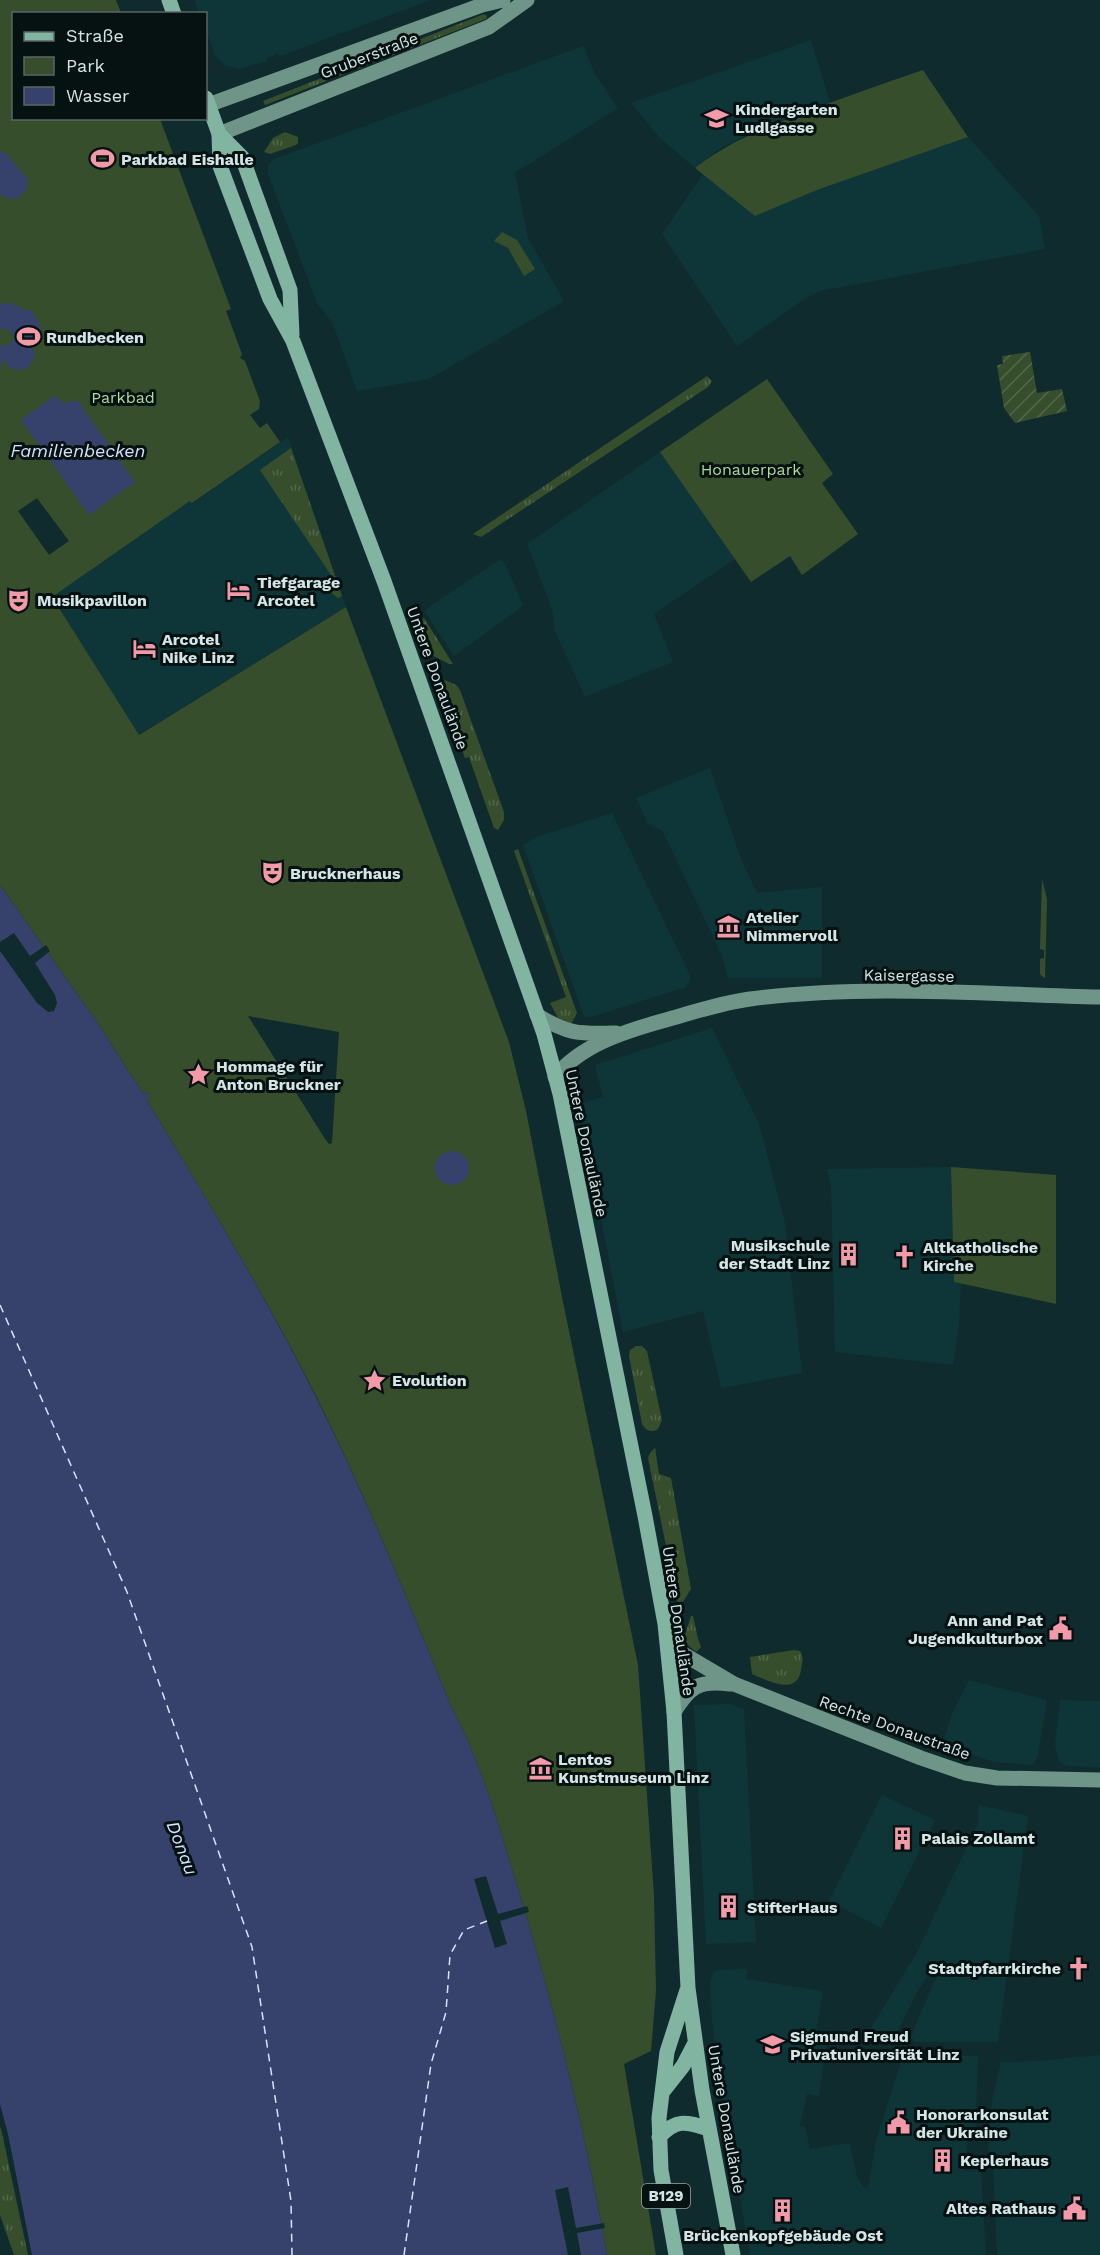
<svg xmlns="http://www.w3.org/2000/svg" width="1100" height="2255" viewBox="0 0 1100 2255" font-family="'Work Sans',sans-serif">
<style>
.built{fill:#0e3639}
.grass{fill:url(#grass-tufts)}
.park{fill:#374e2d;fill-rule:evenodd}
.garden{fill:url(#garden-furrows)}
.water{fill:#36426b}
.pier{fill:#0f2b2d}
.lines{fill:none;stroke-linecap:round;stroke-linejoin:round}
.ferry{stroke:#d8e2ff;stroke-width:1.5;stroke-dasharray:8 6;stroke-linecap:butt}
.secondary{stroke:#6e9587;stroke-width:15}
.primary{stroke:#82b4a2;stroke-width:15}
.labels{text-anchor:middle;stroke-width:6;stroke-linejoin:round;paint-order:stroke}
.shield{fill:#061112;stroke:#97a5a6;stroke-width:1.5}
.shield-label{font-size:15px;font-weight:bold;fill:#d5e5e6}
.street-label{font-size:16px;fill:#d5e5e6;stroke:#061112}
.poi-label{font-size:16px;font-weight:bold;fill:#d5e5e6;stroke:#061112;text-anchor:start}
.park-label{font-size:16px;fill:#aedc9b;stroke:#061112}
.water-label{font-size:18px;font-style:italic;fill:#d8e2ff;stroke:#061112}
</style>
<defs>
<pattern id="grass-tufts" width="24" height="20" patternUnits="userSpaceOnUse" patternTransform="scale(1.5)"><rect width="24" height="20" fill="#374e2d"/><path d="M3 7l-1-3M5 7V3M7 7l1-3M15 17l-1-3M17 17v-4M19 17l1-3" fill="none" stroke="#53674b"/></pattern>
<pattern id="garden-furrows" width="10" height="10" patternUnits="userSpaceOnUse" patternTransform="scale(1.5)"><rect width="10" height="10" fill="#374e2d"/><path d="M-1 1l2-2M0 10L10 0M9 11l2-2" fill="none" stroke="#53674b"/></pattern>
</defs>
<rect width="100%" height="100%" fill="#0f2b2d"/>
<path class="built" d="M194,0H431L280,56L278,54L267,58V61L239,69L225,65L216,57L206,31V14L199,13Z
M811,40L830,102L753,132L718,150L695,168L660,138L631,103Z
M583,46L595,74L618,108L515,173L528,238L564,301L429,379L357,391L333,324L317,303L268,174V165L274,159Z
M968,137L1039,216L1045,249L820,291L806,298L737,346L662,234L703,174L755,215L817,190Z
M288,437L346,607L138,735L52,597L190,501L193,503Z
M660,452L735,559L654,614L673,662L585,697L555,631L552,609L527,544Z
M499,560L505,563L523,606L454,656L425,612L430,606Z
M710,768L741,859L757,893L822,887V978H728L722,956L665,836L661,830L648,824L636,798Z
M612,813L690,975V980L686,987L591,1017H586L582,1011L523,845L536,837Z
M712,1028L759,1124L785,1223L802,1373L721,1388L703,1311L623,1332L579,1104L603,1097L595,1065Z
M951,1167L954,1281L961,1283L959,1324L953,1365L835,1352L831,1185L827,1169Z
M969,1680L1047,1700L1038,1755L1033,1765L994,1762L942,1745L952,1714Z
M1060,1700L1100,1701V1767L1067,1766L1059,1762L1055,1745Z
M730,1704L744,1709L756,1942L706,1944L694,1705Z
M882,1795L935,1820L881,1928L829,1901Z
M979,1805L1028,1816L998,2042H915L911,2036L934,1982L943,1967L935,1965L917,1992L893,2040L869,2031L916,1954L978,1823Z
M747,1969L746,1979L823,1991L815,2039L827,2041L819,2096L807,2094L800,2126H805L810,2149L850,2143L857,2177L863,2187L868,2188L876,2141L903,2055L978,2056L975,2141H968L964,2171L981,2170L986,2255H750L720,2083L712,2022L710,1982L714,1972L719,1970Z
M1100,2055V2255H997L993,2167L987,2166L992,2100L1001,2062L1037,2061Z"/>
<path class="grass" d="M484,14L487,16L486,19L265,105L263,101Z
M285,132L298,137V143L296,145L270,154L264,152L273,138Z
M707,376L712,381L708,387L481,537L473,534Z
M291,448L342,596L338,598L328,590L327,583L331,575L260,470Z
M424,618L453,664H449L426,652L417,624Z
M438,677L456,685L460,690L504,812V820L498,830L494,828L469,757L465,758L437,680Z
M518,849L577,1013L570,1026L558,1018L550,1003L566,997L514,851Z
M1042,879L1047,899L1045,977L1044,978L1040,974V959L1044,958V950L1040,949Z
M636,1346H642L647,1351L662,1420L658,1429C652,1433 646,1431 642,1424L629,1356L630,1350Z
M655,1448L659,1474L671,1478L691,1589L681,1605L678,1604L648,1458L650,1453Z
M691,1616H693L698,1639L701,1647L696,1652L683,1641Z
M794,1650L800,1651C804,1657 802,1663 801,1670C797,1697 767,1680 752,1674L750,1657Z
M0,2126L2,2133L28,2255H14L0,2215Z"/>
<path class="park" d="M0,0H116L121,13L14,14V118L160,119L231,309L226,311L242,354L240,358L245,361L260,401L259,409L250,415L260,428L267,423L280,442L192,503L190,501L52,597L139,735L346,607L509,1042L526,1111L563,1302L638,1665L654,1896L656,1991L651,2051L624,2064L656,2255H607C586,2134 556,2015 521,1898C501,1833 483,1766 451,1706C408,1601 366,1496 315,1394C264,1293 205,1196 146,1099L149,1094L142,1092L97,1022L0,885ZM37,498L69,541L49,555L18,511ZM248,1016L339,1032L332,1143L329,1144L325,1139Z
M923,70L968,137L817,190L755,216L695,168C728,142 762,129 801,114C842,98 882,84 923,70Z
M502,232L517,240L535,269L524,276L508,248L494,241Z
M767,379L833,474L822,483L858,534L802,575L790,556L751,582L660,452Z
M951,1167L1056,1175V1304L954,1282Z"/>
<path class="garden" d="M1030,352L1037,393L1062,389L1067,411L1015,423L1004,408L997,365L1003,364L1002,356Z"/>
<path class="water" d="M4,151L28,179L26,191L17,199L6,198L0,194V153Z
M10,303L28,311L31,309L40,324L43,340H27L32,345L35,355L29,367C18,373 8,369 3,359L0,371V345H9L14,338L9,329H0V304Z
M54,396L64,403L77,400L135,482L89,515L21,420Z
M0,885L97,1022L142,1092L149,1094L150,1097L146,1099C205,1196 264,1293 315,1395C366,1496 408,1601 451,1706C483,1766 501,1833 521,1898C556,2015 586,2134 607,2255H32L8,2134L0,2104Z
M435 1168a17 17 0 1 1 34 0a17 17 0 1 1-34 0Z"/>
<path class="pier" d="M14,933L30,956L46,945L50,951L35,963L55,995L57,1003L54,1011L48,1012L37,1003L0,951V942Z
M486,1876L498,1914L527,1906L529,1912L500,1921L507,1944L495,1948L474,1879Z
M568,2187L576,2228L604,2223L605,2228L577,2233L581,2255H568L555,2190Z"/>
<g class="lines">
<path class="ferry" d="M0,1305L127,1592L252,1947L291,2201L292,2255
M404,2255L431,2064L446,2012L450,1955L464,1930L487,1921"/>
<path class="secondary" d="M208,105L482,5L503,0
M219,134L489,27L527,0
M537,1015C569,1035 580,1034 616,1033
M555,1077C581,1045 623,1032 662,1021C691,1013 720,1003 750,999C865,984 984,994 1100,997
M668,1645L734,1684L921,1758L965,1773L997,1778L1100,1780
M674,1712C690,1686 699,1680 730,1684"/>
<path class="primary" d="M169,0L174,14
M206,98L219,134L220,166L270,299L293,341L384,581L544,1034L560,1094L645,1516L665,1624L674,1712L688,1988L702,2090L733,2255
M219,134L242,157L290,290L292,335
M664,2090L683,2066L695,2043
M659,2137C677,2118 686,2122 709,2129
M676,2255L661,2170L659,2118L667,2052L687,1990"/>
</g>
<defs>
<symbol id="school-bare" viewBox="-9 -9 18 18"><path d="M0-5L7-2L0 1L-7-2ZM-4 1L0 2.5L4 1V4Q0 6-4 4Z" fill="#f39aa8" stroke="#061112" stroke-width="2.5" paint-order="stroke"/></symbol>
<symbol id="stadium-bare" viewBox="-9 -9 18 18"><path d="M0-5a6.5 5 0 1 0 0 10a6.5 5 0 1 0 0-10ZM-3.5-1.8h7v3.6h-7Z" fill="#f39aa8" stroke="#061112" stroke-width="2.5" paint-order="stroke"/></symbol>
<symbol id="hotel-bare" viewBox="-9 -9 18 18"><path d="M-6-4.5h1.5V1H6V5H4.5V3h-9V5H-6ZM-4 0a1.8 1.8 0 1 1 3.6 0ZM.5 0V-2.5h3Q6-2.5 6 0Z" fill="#f39aa8" stroke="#061112" stroke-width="2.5" paint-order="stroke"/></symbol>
<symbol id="theatre-bare" viewBox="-9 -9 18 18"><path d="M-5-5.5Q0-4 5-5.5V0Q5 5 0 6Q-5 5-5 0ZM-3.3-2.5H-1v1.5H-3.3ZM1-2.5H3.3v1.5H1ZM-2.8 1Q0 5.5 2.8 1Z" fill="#f39aa8" stroke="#061112" stroke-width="2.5" paint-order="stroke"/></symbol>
<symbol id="museum-bare" viewBox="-9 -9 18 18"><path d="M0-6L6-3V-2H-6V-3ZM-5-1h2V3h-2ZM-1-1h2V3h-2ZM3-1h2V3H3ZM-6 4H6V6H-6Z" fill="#f39aa8" stroke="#061112" stroke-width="2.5" paint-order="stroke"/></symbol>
<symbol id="sight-bare" viewBox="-9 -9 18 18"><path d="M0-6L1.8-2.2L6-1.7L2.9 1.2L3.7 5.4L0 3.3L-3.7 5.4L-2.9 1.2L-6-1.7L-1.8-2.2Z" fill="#f39aa8" stroke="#061112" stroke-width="2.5" paint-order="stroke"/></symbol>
<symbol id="building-bare" viewBox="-9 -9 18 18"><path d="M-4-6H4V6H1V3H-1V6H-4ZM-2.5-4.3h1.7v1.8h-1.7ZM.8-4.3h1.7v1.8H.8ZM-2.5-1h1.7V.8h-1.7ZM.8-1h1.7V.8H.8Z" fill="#f39aa8" stroke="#061112" stroke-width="2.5" paint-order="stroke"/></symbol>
<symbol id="church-bare" viewBox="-9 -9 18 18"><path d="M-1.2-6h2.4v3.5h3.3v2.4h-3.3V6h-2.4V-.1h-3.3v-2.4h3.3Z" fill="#f39aa8" stroke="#061112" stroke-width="2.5" paint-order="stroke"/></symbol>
<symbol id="civic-bare" viewBox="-9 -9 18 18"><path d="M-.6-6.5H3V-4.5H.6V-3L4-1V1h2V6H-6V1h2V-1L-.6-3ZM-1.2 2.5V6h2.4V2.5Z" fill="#f39aa8" stroke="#061112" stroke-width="2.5" paint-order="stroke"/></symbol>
<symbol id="university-bare" viewBox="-9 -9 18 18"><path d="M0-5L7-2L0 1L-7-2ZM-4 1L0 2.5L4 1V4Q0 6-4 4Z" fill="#f39aa8" stroke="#061112" stroke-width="2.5" paint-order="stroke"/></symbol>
</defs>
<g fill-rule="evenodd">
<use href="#school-bare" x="700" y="102" width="33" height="33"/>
<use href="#stadium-bare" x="86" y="142" width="33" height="33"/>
<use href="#stadium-bare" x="12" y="320" width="33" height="33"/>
<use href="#hotel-bare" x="222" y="574" width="33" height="33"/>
<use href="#theatre-bare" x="2" y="584" width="33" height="33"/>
<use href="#hotel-bare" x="128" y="632" width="33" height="33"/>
<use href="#theatre-bare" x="256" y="856" width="33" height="33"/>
<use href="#museum-bare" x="712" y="910" width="33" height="33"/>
<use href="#sight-bare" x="182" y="1058" width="33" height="33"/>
<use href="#building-bare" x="832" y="1238" width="33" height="33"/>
<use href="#church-bare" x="888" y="1240" width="33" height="33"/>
<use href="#sight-bare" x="358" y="1364" width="33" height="33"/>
<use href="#civic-bare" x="1044" y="1612" width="33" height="33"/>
<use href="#museum-bare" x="524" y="1752" width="33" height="33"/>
<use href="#building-bare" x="886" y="1822" width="33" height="33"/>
<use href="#building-bare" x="712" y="1890" width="33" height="33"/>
<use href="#church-bare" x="1062" y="1952" width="33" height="33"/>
<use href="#university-bare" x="756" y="2028" width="33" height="33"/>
<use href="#civic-bare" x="882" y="2106" width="33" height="33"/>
<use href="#building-bare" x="926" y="2144" width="33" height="33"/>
<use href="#civic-bare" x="1058" y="2192" width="33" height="33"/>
<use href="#building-bare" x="766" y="2194" width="33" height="33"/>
</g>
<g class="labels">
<rect class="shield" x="642" y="2184" width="48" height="24" rx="4.5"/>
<g class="shield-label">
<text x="666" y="2201">B129</text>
</g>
<g class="street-label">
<text transform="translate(369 55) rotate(-21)" y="6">Gruberstraße</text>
<text transform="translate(438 678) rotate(70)" y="6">Untere Donaulände</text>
<text transform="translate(909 975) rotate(1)" y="6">Kaisergasse</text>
<text transform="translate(587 1143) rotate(78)" y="6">Untere Donaulände</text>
<text transform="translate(679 1621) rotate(82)" y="6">Untere Donaulände</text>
<text transform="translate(895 1727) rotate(20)" y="6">Rechte Donaustraße</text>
<text transform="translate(727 2119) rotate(80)" y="6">Untere Donaulände</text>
</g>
<g class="poi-label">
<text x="735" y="115">Kindergarten<tspan x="735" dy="18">Ludlgasse</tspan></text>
<text x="121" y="165">Parkbad Eishalle</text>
<text x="46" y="343">Rundbecken</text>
<text x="257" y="588">Tiefgarage<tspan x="257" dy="18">Arcotel</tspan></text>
<text x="37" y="606">Musikpavillon</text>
<text x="162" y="645">Arcotel<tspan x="162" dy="18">Nike Linz</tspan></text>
<text x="290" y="879">Brucknerhaus</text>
<text x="746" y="923">Atelier<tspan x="746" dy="18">Nimmervoll</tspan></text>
<text x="216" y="1072">Hommage für<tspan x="216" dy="18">Anton Bruckner</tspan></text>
<text x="830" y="1251" text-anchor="end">Musikschule<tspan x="830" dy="18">der Stadt Linz</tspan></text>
<text x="923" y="1253">Altkatholische<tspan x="923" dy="18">Kirche</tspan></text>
<text x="392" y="1386">Evolution</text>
<text x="1043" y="1626" text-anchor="end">Ann and Pat<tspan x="1043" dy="18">Jugendkulturbox</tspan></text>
<text x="558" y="1765">Lentos<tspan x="558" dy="18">Kunstmuseum Linz</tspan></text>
<text x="921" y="1844">Palais Zollamt</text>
<text x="747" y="1913">StifterHaus</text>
<text x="1061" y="1974" text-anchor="end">Stadtpfarrkirche</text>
<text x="790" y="2042">Sigmund Freud<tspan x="790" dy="18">Privatuniversität Linz</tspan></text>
<text x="916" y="2120">Honorarkonsulat<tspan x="916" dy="18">der Ukraine</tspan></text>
<text x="960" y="2166">Keplerhaus</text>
<text x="1056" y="2214" text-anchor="end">Altes Rathaus</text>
<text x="783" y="2241" text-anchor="middle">Brückenkopfgebäude Ost</text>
</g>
<g class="park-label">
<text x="123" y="403">Parkbad</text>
<text x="751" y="475">Honauerpark</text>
</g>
<g class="water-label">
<text x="78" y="457">Familienbecken</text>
<text transform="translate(182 1848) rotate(69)" y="6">Donau</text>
</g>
</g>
<rect x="12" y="12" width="195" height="108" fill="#061112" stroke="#596667" stroke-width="1.5"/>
<rect x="24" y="32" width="30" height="9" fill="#82b4a2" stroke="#596667" stroke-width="1.5"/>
<text x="66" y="42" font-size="18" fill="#d5e5e6">Straße</text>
<rect x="24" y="57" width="30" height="18" fill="#374e2d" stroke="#596667" stroke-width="1.5"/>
<text x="66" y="72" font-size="18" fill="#d5e5e6">Park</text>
<rect x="24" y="87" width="30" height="18" fill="#36426b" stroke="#596667" stroke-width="1.5"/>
<text x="66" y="102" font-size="18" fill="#d5e5e6">Wasser</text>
</svg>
